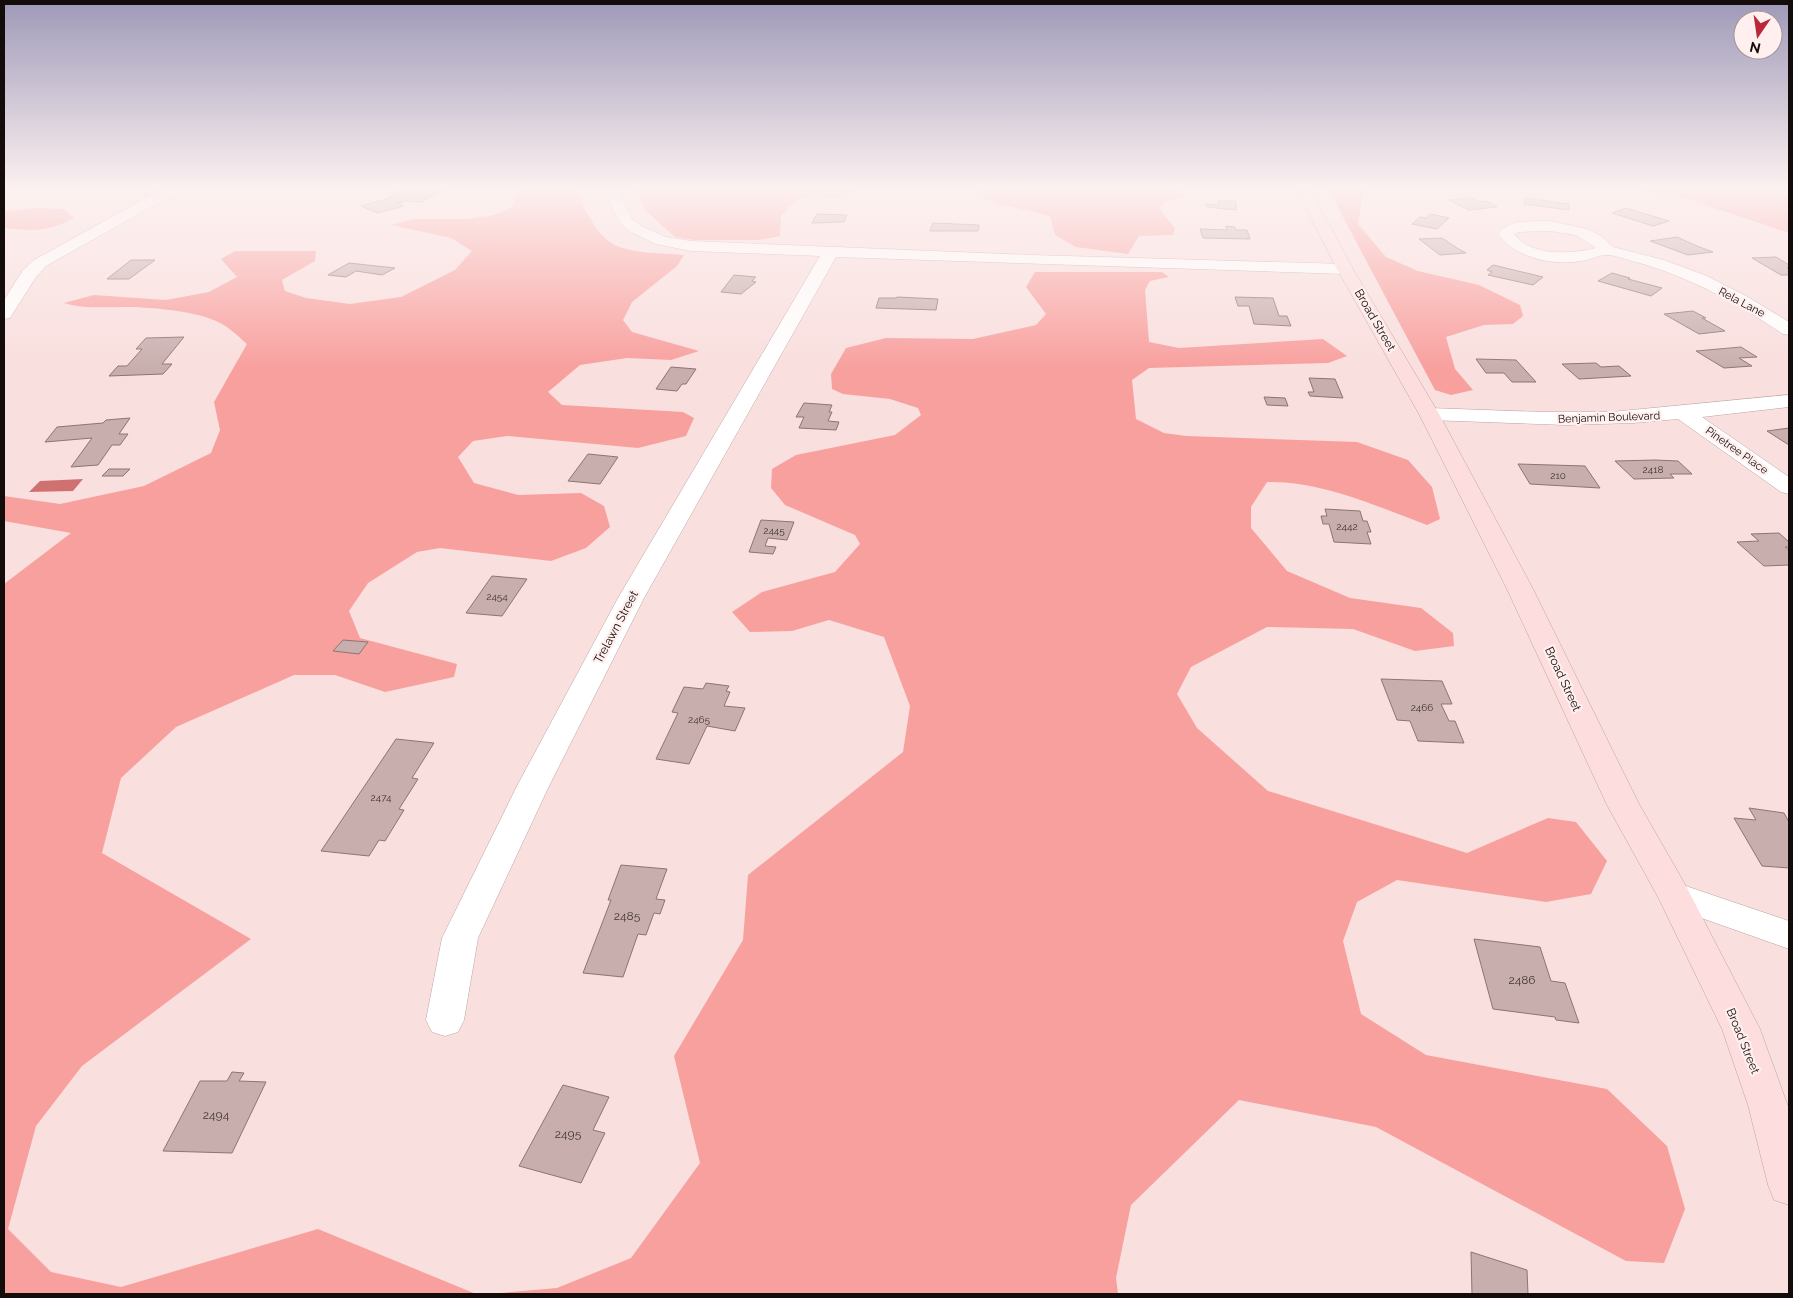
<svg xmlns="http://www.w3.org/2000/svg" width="1793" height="1298" viewBox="0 0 1793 1298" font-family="Raleway,sans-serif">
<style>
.green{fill:#f8a09e}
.water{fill:#d07171}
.building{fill:#c8afae;stroke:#8d7574}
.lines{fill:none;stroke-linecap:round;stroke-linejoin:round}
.street-casing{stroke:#bea5a4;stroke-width:1}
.secondary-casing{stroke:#bea5a4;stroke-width:1}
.street{fill:#fff;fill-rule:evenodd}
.secondary{fill:#fddddd;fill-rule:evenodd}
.labels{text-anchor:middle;stroke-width:4.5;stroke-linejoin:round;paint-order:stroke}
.number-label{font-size:10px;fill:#413534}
.far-street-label{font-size:11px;fill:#140c0b;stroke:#ffefee}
.street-label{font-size:12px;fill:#140c0b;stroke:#ffefee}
.near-number-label{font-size:12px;fill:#413534}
</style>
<rect width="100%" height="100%" fill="#f9dfde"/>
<path class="green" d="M522,187H569L574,189C585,207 595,235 615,245C634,254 662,253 684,255L677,266L632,302L623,320L632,332L699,351L671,360L627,358L580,365L548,392L562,405L683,412L694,418L686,436L638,448L507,436L473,441L458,457L474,483L518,495L581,493L604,506L610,527L586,548L551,561L440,548L417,552L368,583L349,611L360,638L457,664L454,677L385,692L335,675H294L176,727L121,778L102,853L251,939L82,1066L36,1126L8,1229L51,1272L121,1287L318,1229L476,1294H4V584L71,533L4,521V496L60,504L144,486L211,453L220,430L214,402L247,344C238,336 228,326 216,321C191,310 149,307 122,307C102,307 84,309 64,303L94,295L166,300L209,292L237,277L221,259L235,251H316L315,261L282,280L285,291L306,298L350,304L401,297L455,270L472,251L451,238L391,225L414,219H466L494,215L512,207Z
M638,187H860C838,208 820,190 798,199C792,202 786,211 781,216L780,236L759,240H694L675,237L645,210Z
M985,187H1160L1184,193L1185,197L1167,201L1159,208L1175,228L1173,235L1139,236L1128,254L1076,247L1055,235L1050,216L996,203L981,196V189Z
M1327,187H1375L1363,192L1358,224L1386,257L1418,271L1479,285L1520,305L1523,316L1513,324L1484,325L1446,337L1455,369L1473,390L1451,395L1435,390Z
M1628,187H1789V233L1691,200Z
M37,208L64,209L74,218C49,232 31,231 4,228V211Z
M1035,272H1162L1169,277L1150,281L1145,290L1149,342L1179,348L1323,339L1347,356L1328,363L1149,368L1132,380L1136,419L1164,433L1186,436L1357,442L1408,460L1432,487L1440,519L1427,525C1376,506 1322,481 1267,482L1251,507V528L1287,571L1350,598L1421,608L1453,633L1454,646L1415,651L1353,629L1267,627L1191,667L1177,694L1197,728L1268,791L1467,853L1548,818L1576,822L1607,861L1591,894L1546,902L1397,880L1357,902L1343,941L1361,1014L1426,1055L1607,1089L1667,1146L1685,1209L1664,1263L1626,1261L1376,1127L1239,1100L1131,1205L1116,1278L1118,1294H489L557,1288L631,1258L700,1163L674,1056L743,940L748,875L903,752L910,706L884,637L829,620L792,631L750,632L732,612L762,592L835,572L860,544L855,535L785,505L771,488L772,469L796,455L895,435L921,415L918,408L890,399L843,394L832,389L831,374L846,348L886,338L973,339L1036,325L1046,314L1026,287Z"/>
<path class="water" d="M83,479L73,491L29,492L40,481Z"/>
<path class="building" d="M407,187L444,189L422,202L406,201L397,203L404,206L378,213L361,206L387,199Z
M1471,198L1480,202L1486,201L1497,207L1469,210L1449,200Z
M1525,198L1569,204V210L1524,204Z
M1218,201H1236V210L1207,207L1206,204L1219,205Z
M1626,208L1669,221L1653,226L1612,213Z
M817,214L847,215L844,222L812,223Z
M1430,214L1449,218L1437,229L1412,224L1420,217L1426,218Z
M933,223L979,225L978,231H930Z
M1226,226L1235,227L1236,230H1247L1250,239L1203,238L1200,229L1227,230Z
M1677,237L1697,246L1713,252L1688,255L1650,241Z
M1442,238L1457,248L1466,253L1440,255L1419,239Z
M1776,257L1789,265V268H1787L1789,269V275H1781L1752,258Z
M131,260H155L129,279H107Z
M349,263L367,265L395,268L382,275L356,271L346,277L328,275Z
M1493,265L1543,277L1533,285L1488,275L1492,272L1487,270Z
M1612,273L1630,278L1628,279L1662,288L1651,296L1598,281Z
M734,275L756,277L752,281L756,282L741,294L721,292Z
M897,297L938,299L936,310L876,308L879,298H896Z
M1235,297L1273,298L1279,316H1287L1291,326L1254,324L1249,306H1238Z
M1693,311L1706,318H1702L1725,331L1699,334L1664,314Z
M184,337L162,364H172L163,374L109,376L118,366H127L142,349H136L146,338Z
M1741,347L1757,357L1739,358L1752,366L1724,368L1696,351Z
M1476,359L1516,360L1536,382H1512L1504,373H1486Z
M1596,363L1601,367L1619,366L1631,376L1579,379L1562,364Z
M671,367L696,369L686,384H682L677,391L656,389Z
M1309,378L1335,379L1343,398L1310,396L1308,392H1314Z
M1264,397L1285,398L1288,406L1267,405Z
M804,403L832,405L829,412H832L828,421L839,422L836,430L799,428L804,417H796Z
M130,418L119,434H128L120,445H112L98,465L71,467L92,438L45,442L57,427L103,423L106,420Z
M1789,428V445L1767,431Z
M588,454L618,457L600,484L568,481Z
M1655,460L1678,461L1692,474H1670L1674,478L1634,479L1615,461Z
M1518,464L1585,466L1600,488L1530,484Z
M109,469H130L123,476H102Z
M1325,509L1360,511L1363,521H1367L1371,532H1367L1371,544L1334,542L1329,524H1323L1321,516H1327Z
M761,520L794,522L787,540L768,538L765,546L776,547L773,554L749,552Z
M1779,533L1789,542V547H1785L1789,550V565L1764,566L1737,542L1759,541L1751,534Z
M492,576L527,579L502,616L466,613Z
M343,640L368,642L359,654L333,651Z
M1381,679L1442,681L1452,704H1441L1449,721H1455L1464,743L1418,741L1410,721L1397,720Z
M706,683L729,686L726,691L730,692L724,706L745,708L735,731L707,726L689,764L656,759L678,713L672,712L684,687L703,689Z
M396,739L434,743L412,778L418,779L399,809L404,810L385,841L379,840L369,856L321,851Z
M1749,808L1784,813L1789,822V868L1762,866L1734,818L1756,820Z
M621,865L667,869L656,899L665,900L660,914L654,913L646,935L638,934L623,977L583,973L611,900H608Z
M1474,939L1540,947L1551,981L1565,983L1579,1023L1556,1020L1555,1017L1493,1009Z
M232,1072L244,1073L239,1081L266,1082L232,1153L163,1151L200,1081H227Z
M563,1085L609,1097L593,1130L605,1133L581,1183L519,1166Z
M1471,1252L1527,1270L1528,1294H1472Z"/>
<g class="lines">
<defs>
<path id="street" d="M166,187H183L181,190L46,266L36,277L10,318L4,319V300L23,270L34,260Z
M605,187H619V193L632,219L641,226L666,237L691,241L1032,255L1345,264L1351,265L1353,269L1351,273L1345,274L836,257L644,598L549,786L478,938L464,1020L458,1032L445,1036L432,1032L426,1020L442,938L517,786L618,598L820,256L691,251L656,244L631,232L621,224L605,193Z
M1550,221L1587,229L1601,236L1613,247L1664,260L1707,276L1746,296L1789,322V335L1783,334C1737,303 1690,277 1636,262C1627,260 1616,255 1607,255C1598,255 1589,260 1581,261C1552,266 1515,258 1498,234C1509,218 1533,222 1550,221ZM1550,231L1576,235L1596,248C1572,254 1531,257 1514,234L1520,232Z
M1789,395V407L1702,417L1789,477V494L1781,492L1678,419L1633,423L1566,425L1429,420L1422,418L1419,414L1422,410L1429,408L1543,412H1611Z
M1674,882L1789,921V949L1662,904L1657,895L1662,886Z"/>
<path id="secondary" d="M1295,187H1309L1353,269L1439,414L1532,587L1639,804L1686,886L1760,1029L1789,1109V1205L1774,1200L1768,1185L1748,1105L1722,1029L1658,897L1607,805L1506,587L1419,414L1337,269Z"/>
</defs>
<use href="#street" class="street-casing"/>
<use href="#secondary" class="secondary-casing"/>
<use href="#street" class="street"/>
<use href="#secondary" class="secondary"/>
</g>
<linearGradient id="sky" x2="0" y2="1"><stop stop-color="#9e99b8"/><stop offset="0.51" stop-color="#fcf1f0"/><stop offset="1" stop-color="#fcf1f0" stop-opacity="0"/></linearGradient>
<rect width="1793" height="369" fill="url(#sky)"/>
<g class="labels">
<g class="number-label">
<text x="1653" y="473">2418</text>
<text x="1558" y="479">210</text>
<text x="1347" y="530">2442</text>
<text x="774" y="534">2445</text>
<text x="497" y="600">2454</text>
<text x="1422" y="711">2466</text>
<text x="699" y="723">2465</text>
<text x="381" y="801">2474</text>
</g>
<g class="far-street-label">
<text transform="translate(1742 302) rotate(28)" y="4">Rela Lane</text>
<text transform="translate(1609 417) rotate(-2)" y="4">Benjamin Boulevard</text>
<text transform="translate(1737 450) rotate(35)" y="4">Pinetree Place</text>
</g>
<g class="street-label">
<text transform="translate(1375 320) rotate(60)" y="4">Broad Street</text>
<text transform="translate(616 627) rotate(-62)" y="4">Trelawn Street</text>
<text transform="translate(1563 679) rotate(65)" y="4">Broad Street</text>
<text transform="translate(1743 1041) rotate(68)" y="4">Broad Street</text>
</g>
<g class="near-number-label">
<text x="627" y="920">2485</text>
<text x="1522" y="984">2486</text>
<text x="216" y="1119">2494</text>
<text x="568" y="1138">2495</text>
</g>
</g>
<rect width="1793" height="1298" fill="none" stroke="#140c0b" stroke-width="10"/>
<g transform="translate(1758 35) rotate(193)"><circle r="24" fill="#ffefee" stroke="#a19493"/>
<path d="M0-4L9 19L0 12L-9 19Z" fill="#b92838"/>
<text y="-8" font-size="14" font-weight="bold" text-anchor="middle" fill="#140c0b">N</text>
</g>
</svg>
